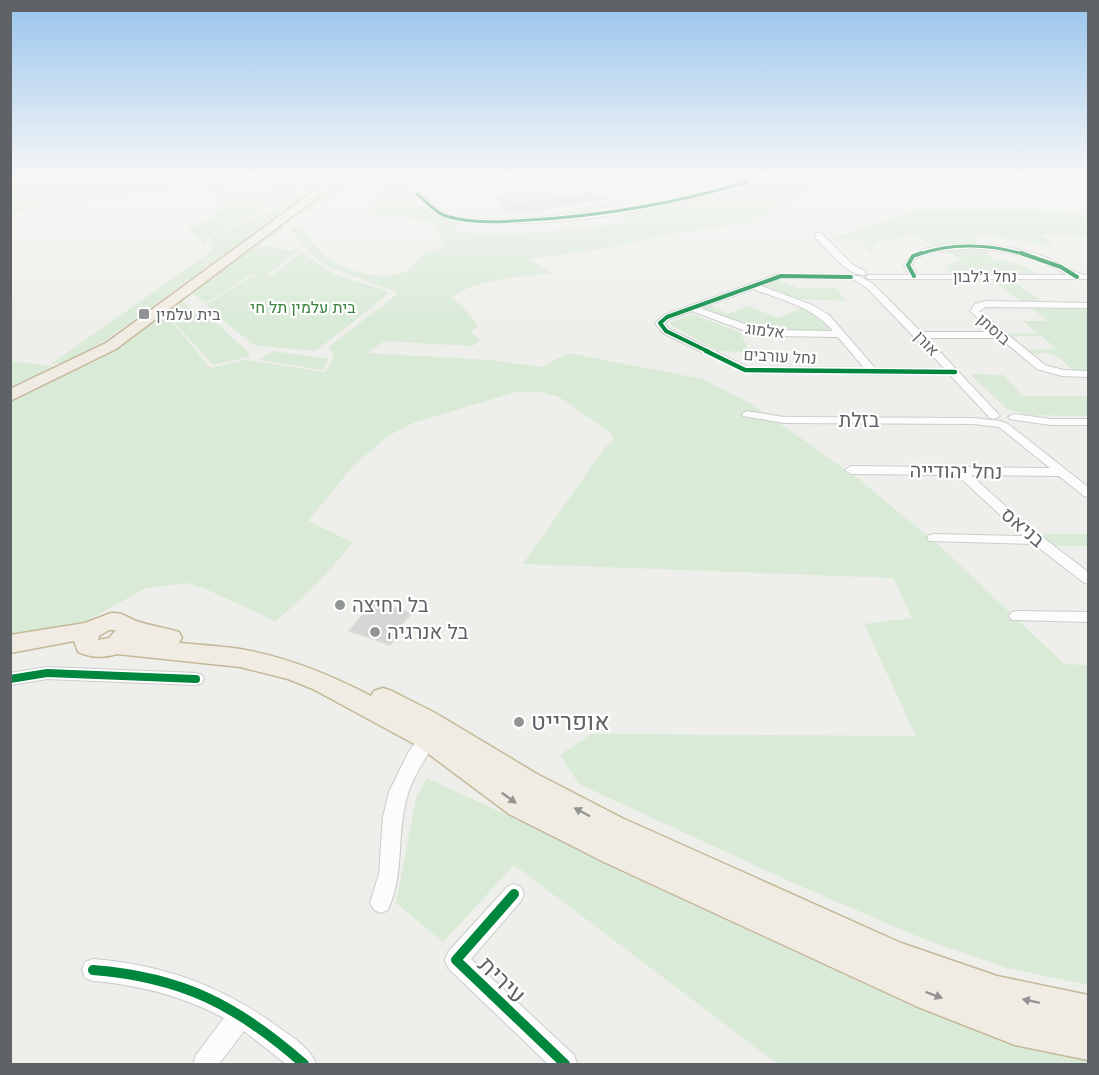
<svg xmlns="http://www.w3.org/2000/svg" width="1099" height="1075" viewBox="0 0 1099 1075" font-family="'Space Grotesk',Heebo,sans-serif">
<style>
.green{fill:#d9ead7}
.lines{fill:none;stroke-linecap:round;stroke-linejoin:round}
.stream{stroke:#c2dff5;stroke-width:1.5}
.building{fill:#d5d5d3;stroke:#deddda;stroke-width:1.5}
.minor-casing{stroke:#cbcccc;stroke-width:2}
.highway-casing{stroke:#c5b899;stroke-width:3}
.minor{fill:#fcfcfc;fill-rule:evenodd}
.highway{fill:#f0ece3;fill-rule:evenodd}
.cycleway-far4-casing{stroke:#fff;stroke-width:5}
.cycleway-far3-casing{stroke:#fff;stroke-width:6}
.cycleway-far2-casing{stroke:#fff;stroke-width:8}
.cycleway-far1-casing{stroke:#fff;stroke-width:11}
.cycleway-casing{stroke:#fff;stroke-width:14}
.cycleway-far4{stroke:#00873e;stroke-width:3}
.cycleway-far3{stroke:#00873e;stroke-width:4}
.cycleway-far2{stroke:#00873e;stroke-width:4.5}
.cycleway-far1{stroke:#00873e;stroke-width:8}
.cycleway{stroke:#00873e;stroke-width:10}
.oneway{fill:#929392}
.poi-dot{fill:#919495;stroke:#fff;stroke-width:2}
.labels{text-anchor:middle;stroke-width:4.5;stroke-linejoin:round;paint-order:stroke}
.far-street-label{font-size:16px;fill:#5f6367;stroke:#fff}
.far-park-label{font-size:16px;fill:#3b833f;stroke:#fff}
.far-poi-label{font-size:16px;fill:#5f6367;stroke:#fff;text-anchor:start}
.street-label{font-size:20px;fill:#5f6367;stroke:#fff}
.poi-label{font-size:20px;fill:#5f6367;stroke:#fff;text-anchor:start}
.near-poi-label{font-size:24px;fill:#5f6367;stroke:#fff;text-anchor:start}
.near-street-label{font-size:24px;fill:#5f6367;stroke:#fff}
</style>
<rect width="100%" height="100%" fill="#eeeeea"/>
<path class="green" d="M11,176H236L220,184C236,196 292,182 313,178L252,216L207,237L205,246L188,229L214,217L225,204C220,200 214,192 207,190C190,183 35,207 11,214Z
M332,176L103,342L69,363L51,364L213,250L210,238L222,231L258,218L318,177Z
M348,176H388C378,178 365,177 355,181C335,190 306,221 284,218Z
M390,176H411L405,193L429,212L440,217L462,221L453,232C499,235 545,234 590,227C604,225 619,225 631,219L613,211C648,206 734,200 757,176H834L749,222L669,234L615,247L528,259L552,273C519,277 479,278 450,298L461,305L478,326L471,331L480,341L472,346L384,341L368,353L490,360L542,367L568,353L702,379L752,404L856,477L942,548L1064,664L1088,665V985L1007,968L921,938L789,881L579,784L560,755L592,734L916,736L864,624L912,618L893,578L523,564L604,449L613,440L612,434L559,397L541,392H516L413,423L388,436L353,466L308,521L352,542L351,544C328,573 304,599 275,621L208,590L188,583L146,588L76,627L11,640L10,401L114,349L181,300L196,314L204,312L250,354L247,357L213,365L172,320L190,315L170,319L210,368L245,360L325,372L334,357L329,347L396,295V292L331,268L315,258L289,227L302,229C310,238 317,250 326,257C343,271 390,284 409,269C413,266 415,261 418,258C426,251 440,253 446,243L439,234L437,225L429,221L367,213L370,206L381,197L379,191L388,185Z
M615,176L578,181L424,177V176Z
M505,191L560,192L566,195C546,198 522,204 505,191Z
M611,202L621,204L586,212L501,219L562,212Z
M915,210L1064,211L1088,215V237L1041,234L1055,247L977,233V245L937,246L912,235L876,242L870,254L860,239H833Z
M277,225H282L283,229L258,248L268,245L287,251L299,250L266,276H271L302,252L333,274L384,290L388,294L316,351L254,345L211,311L207,304L252,276L258,275H250L206,303L192,293L250,250Z
M969,248L986,249L992,259L1019,264L1039,274L950,273L945,265L963,259L940,250Z
M989,278H1009L1042,302H1023Z
M777,280L798,288H835L846,301L799,299L763,286Z
M710,305L728,314L748,306L778,318L802,308L815,313L831,331C785,338 742,325 701,309Z
M1030,307H1086L1088,309V371C1063,371 1072,364 1054,355C1045,350 1034,357 1025,350L1056,349L1042,336H1009L1005,334L1037,333L1023,321H1048Z
M693,314L741,333L749,352L718,351L671,325L670,322Z
M272,351L329,359L323,370L259,360Z
M11,361L58,367L11,386Z
M970,374L1003,375L1023,396H1088V416L1029,415L1007,409Z
M1037,534H1088V546H1055Z
M427,778L801,951L1046,1049L1088,1057V1064H778L514,865L443,942L396,903L416,798Z"/>
<g class="lines">
<path class="stream" d="M1079,176L1088,181"/>
</g>
<path class="building" d="M594,192L606,199L538,210L539,212L505,213L498,198H508L516,202Z
M374,601L412,613L396,631L400,633L390,645L349,631Z"/>
<g class="lines">
<defs>
<path id="minor" d="M413,176H419L418,189L413,188Z
M744,178L749,181V183C669,208 580,225 497,223C479,223 459,223 442,217C431,212 422,202 414,194L419,193C428,200 437,211 448,214C474,222 504,220 530,218C602,214 674,202 742,181L741,180Z
M815,233H821L853,265L865,271V275C846,276 828,249 815,237Z
M951,244C983,244 1014,246 1045,257C1060,263 1073,274 1088,275V279H869L865,277L869,275H909L904,265C914,248 932,247 951,244ZM973,248C1006,251 1039,257 1068,275H917L912,265L916,258L932,252Z
M778,274L859,276L873,284L921,332H994L970,311L975,304L986,301L1088,303V308L986,307L979,311L1045,365L1063,370L1088,371V377L1062,376L1037,369L1000,338H927L998,414L1000,416L994,419L990,418L950,375L745,373L663,333L655,323L664,315ZM782,278L853,279L867,288L945,369L875,368L829,315L812,305L761,286ZM753,289C782,300 813,307 833,331L775,330L753,327L700,308ZM692,311L751,333L775,336L838,337L864,368L747,367L669,329L665,323L670,319Z
M747,411L784,417L973,418L1000,421L1008,424L1088,487V497L1084,496L1059,476L971,475L1023,522L1088,572V584L1083,582L1034,544L929,541L927,538L929,535L934,534L1023,536L957,475L851,474L845,470L851,466L1050,468L999,427L973,424L784,423L743,416L742,414Z
M1014,414L1051,419H1088V425H1051L1010,419L1008,417Z
M1017,611L1088,612V622L1012,620L1009,616L1012,612Z
M47,667L196,673L202,675L204,679L202,683L196,685L47,679L10,685V673Z
M428,731L434,733L437,738C425,761 410,779 405,805C397,841 404,874 388,910L381,913L374,910L370,903L379,874L383,817L389,792L408,753L422,733Z
M514,884L521,887L524,894L521,901L471,959L574,1055L577,1064H548L448,968L445,960L448,952L507,887Z
M93,959C165,965 223,986 281,1029C294,1038 311,1049 316,1064H286L244,1031L219,1064H193L196,1055L224,1018C182,996 141,985 93,981L85,978L82,970L85,962Z"/>
<path id="highway" d="M334,176H346L116,349L10,401V389L106,343Z
M111,613C124,612 129,619 139,622C152,626 166,628 179,632L182,638L179,643C199,645 220,646 240,649C287,657 329,674 371,696L374,691L383,688L392,691L437,714L537,774L622,818L901,943L997,976L1088,995V1060L1015,1045L918,1007L604,862L509,814L418,746L313,689L288,679L240,667L117,654C103,658 93,658 78,652L74,641L10,653V635L85,623ZM109,630H116L109,638L98,640L99,636Z"/>
</defs>
<use href="#minor" class="minor-casing"/>
<use href="#highway" class="highway-casing"/>
<use href="#minor" class="minor"/>
<use href="#highway" class="highway"/>
<defs>
<path id="cycleway-far4" d="M417,194C426,201 435,213 446,216C473,224 502,222 529,220C603,216 676,203 747,182L744,180
M917,255C951,242 991,244 1026,255"/>
<path id="cycleway-far3" d="M1021,253L1061,267L1077,277
M914,276L908,265L913,256L921,253
M709,352L666,331L660,323L667,317L781,276L851,277"/>
<path id="cycleway-far2" d="M706,351L745,370L955,372"/>
<path id="cycleway-far1" d="M10,679L47,673L196,679"/>
<path id="cycleway" d="M514,894L456,960L565,1064
M93,970C182,977 237,1005 304,1064"/>
</defs>
<use href="#cycleway-far4" class="cycleway-far4-casing"/>
<use href="#cycleway-far3" class="cycleway-far3-casing"/>
<use href="#cycleway-far2" class="cycleway-far2-casing"/>
<use href="#cycleway-far1" class="cycleway-far1-casing"/>
<use href="#cycleway" class="cycleway-casing"/>
<use href="#cycleway-far4" class="cycleway-far4"/>
<use href="#cycleway-far3" class="cycleway-far3"/>
<use href="#cycleway-far2" class="cycleway-far2"/>
<use href="#cycleway-far1" class="cycleway-far1"/>
<use href="#cycleway" class="cycleway"/>
</g>
<defs><path id="oneway-solid" d="M-6-.8H1V-3.2L6.5 0L1 3.2V.8H-6Z" transform="scale(1.5)"/></defs>
<g class="oneway">
<use href="#oneway-solid" transform="translate(509 798) rotate(36)"/>
<use href="#oneway-solid" transform="translate(582 812) rotate(-152)"/>
<use href="#oneway-solid" transform="translate(934 995) rotate(21)"/>
<use href="#oneway-solid" transform="translate(1031 1001) rotate(-168)"/>
</g>
<linearGradient id="sky" x2="0" y2="1"><stop stop-color="#99c5ed"/><stop offset="0.54" stop-color="#f7f7f6"/><stop offset="1" stop-color="#f7f7f6" stop-opacity="0"/></linearGradient>
<rect width="1099" height="327" fill="url(#sky)"/>
<g class="poi-dot">
<rect x="138" y="308" width="12" height="12" rx="3"/>
<circle cx="340" cy="605" r="6"/>
<circle cx="375" cy="632" r="6"/>
<circle cx="519" cy="722" r="6"/>
</g>
<g class="labels">
<g class="far-street-label">
<text x="985" y="282">נחל ג'לבון</text>
<text transform="translate(994 329) rotate(41)" y="6">בוסתן</text>
<text transform="translate(765 330) rotate(7)" y="6">אלמוג</text>
<text transform="translate(927 343) rotate(46)" y="6">אורן</text>
<text transform="translate(780 356) rotate(3)" y="6">נחל עורבים</text>
</g>
<g class="far-park-label">
<text x="303" y="313">בית עלמין תל חי</text>
</g>
<g class="far-poi-label">
<text x="156" y="320">בית עלמין</text>
</g>
<g class="street-label">
<text x="859" y="427">בזלת</text>
<text transform="translate(956 471) rotate(1)" y="7">נחל יהודייה</text>
<text transform="translate(1023 527) rotate(40)" y="7">בניאס</text>
</g>
<g class="poi-label">
<text x="352" y="612">בל רחיצה</text>
<text x="387" y="639">בל אנרגיה</text>
</g>
<g class="near-poi-label">
<text x="531" y="730">אופרייט</text>
</g>
<g class="near-street-label">
<text transform="translate(502 980) rotate(44)" y="8">עירית</text>
</g>
</g>
<rect width="1099" height="1075" fill="none" stroke="#5f6367" stroke-width="24"/>
</svg>
